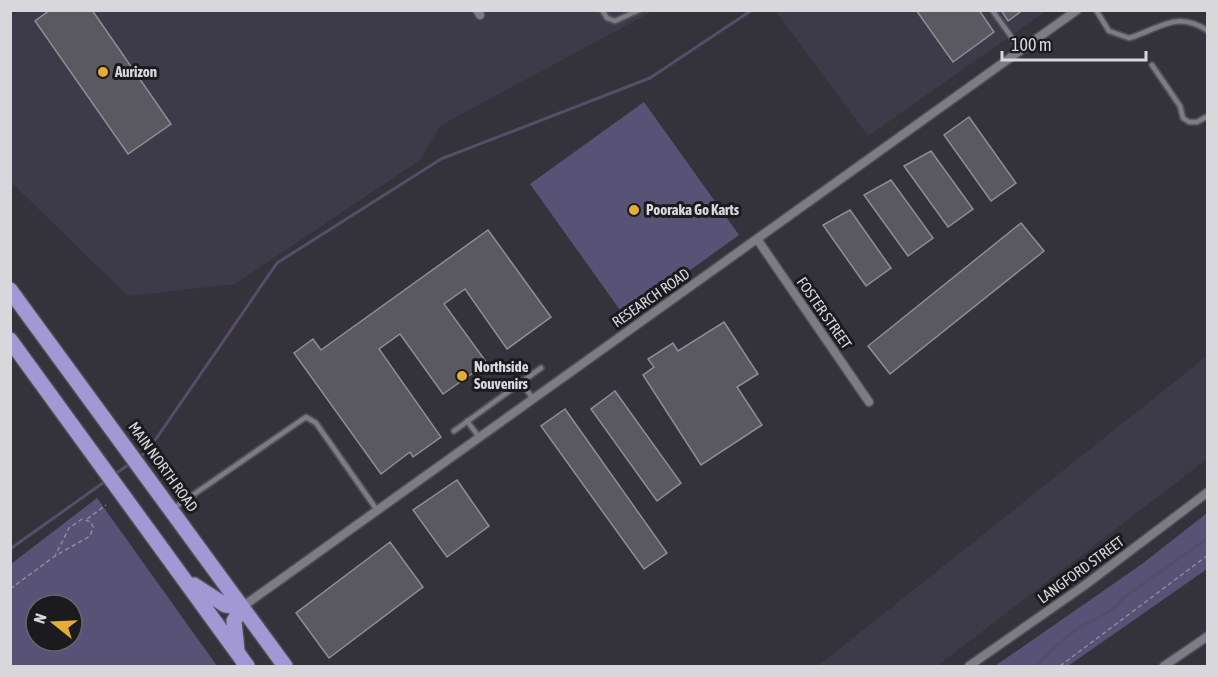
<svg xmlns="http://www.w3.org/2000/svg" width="1218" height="677" viewBox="0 0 1218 677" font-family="'Asap Condensed',sans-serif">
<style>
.built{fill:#3d3b49}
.green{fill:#585376;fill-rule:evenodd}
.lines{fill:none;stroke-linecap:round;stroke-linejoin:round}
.stream{stroke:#544e68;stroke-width:3}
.building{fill:#5a5962;stroke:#8f8e98;stroke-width:1.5}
.service-casing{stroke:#504f56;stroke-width:8}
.minor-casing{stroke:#504f56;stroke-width:11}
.trunk-casing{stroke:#504f56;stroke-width:18}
.path{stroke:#8d8c93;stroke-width:1.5;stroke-dasharray:4.5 3;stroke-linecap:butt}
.service{stroke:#7d7c85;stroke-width:4.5}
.minor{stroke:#7d7c85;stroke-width:8}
.trunk{stroke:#a298d4;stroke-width:15}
.poi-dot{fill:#e6ad36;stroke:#1b1b1f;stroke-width:2}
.labels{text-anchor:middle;stroke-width:6;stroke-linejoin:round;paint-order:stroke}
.poi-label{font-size:15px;font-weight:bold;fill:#d7d7dc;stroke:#1b1b1f;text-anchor:start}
.street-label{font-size:15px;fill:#d7d7dc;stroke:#1b1b1f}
</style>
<rect width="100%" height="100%" fill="#34333b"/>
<path class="built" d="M18,11H653L441,125L420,160L235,284L128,296L11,182L10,17Z
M776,11H1046L868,136Z
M1207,356V459L937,666H818Z"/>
<path class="green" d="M644,102L739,235L625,317L530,184Z
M97,498L217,666H11V564ZM36,605H72V641H36Z
M1207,513V569L1068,666H995L1142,564Z"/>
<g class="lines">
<path class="stream" d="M139,457L147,452L277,263L441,159L650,78L752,10
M115,474L131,463
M10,549L107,480
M1035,666C1047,655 1060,642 1073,632C1090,618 1111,617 1123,598L1208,538"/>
</g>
<path class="building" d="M50,10H92L171,124L128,154L35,21Z
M916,10H979L994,32L953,62Z
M1001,10H1023L1008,21Z
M969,117L1016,183L991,201L944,135Z
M931,151L973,209L948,227L904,166Z
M891,180L933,238L908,256L864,195Z
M850,210L891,268L866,286L823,225Z
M1021,223L1044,251L890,374L868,346Z
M488,230L551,317L507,349L465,289L444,304L487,363L443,394L400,334L379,349L441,437L413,457L410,452L381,474L294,353L313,339L321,350Z
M724,322L758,374L737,387L762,425L701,465L643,375L654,367L648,359L673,343L678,351Z
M615,391L681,483L657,501L591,409Z
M565,409L667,553L644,569L541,426Z
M457,480L489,526L447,557L413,510Z
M390,542L423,587L329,658L296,613Z"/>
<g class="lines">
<defs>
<path id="service" d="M602,10L607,18L615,21L639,10
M992,10L1020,49
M1096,10L1109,31L1129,38C1158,30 1176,9 1208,31
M1152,65L1180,106L1183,118L1189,122H1197L1208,116
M521,382L533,399
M467,421L479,437
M454,431L541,368
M174,508L306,417L316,423L377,510"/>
<path id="minor" d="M477,10L480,15
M757,239L869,402
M242,607L1077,10
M969,666L1085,585L1208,492
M1164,666L1208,636"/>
<path id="trunk" d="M10,290L285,666
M10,340L247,666
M194,585L225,605L242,607
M237,650L234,621L242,607"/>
</defs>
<use href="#service" class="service-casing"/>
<use href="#minor" class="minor-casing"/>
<use href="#trunk" class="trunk-casing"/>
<path class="path" d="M87,519L106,505
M10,589L55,556L90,536L93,527L91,522L82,519L69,528L55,556
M1060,666L1208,555"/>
<use href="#service" class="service"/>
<use href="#minor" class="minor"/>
<use href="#trunk" class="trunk"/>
</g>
<g class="poi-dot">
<circle cx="103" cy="72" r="6"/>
<circle cx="634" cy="210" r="6"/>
<circle cx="462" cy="376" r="6"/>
</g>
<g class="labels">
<g class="poi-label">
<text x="115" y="77">Aurizon</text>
<text x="646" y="215">Pooraka Go Karts</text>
<text x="474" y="372">Northside<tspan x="474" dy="17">Souvenirs</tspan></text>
</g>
<g class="street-label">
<text transform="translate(651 298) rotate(-35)" y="5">RESEARCH ROAD</text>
<text transform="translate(824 313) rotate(55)" y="5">FOSTER STREET</text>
<text transform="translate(163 467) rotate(54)" y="5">MAIN NORTH ROAD</text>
<text transform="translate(1081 570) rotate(-36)" y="5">LANGFORD STREET</text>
</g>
</g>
<rect width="1218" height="677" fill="none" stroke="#d7d7dc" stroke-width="24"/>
<g transform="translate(54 623) rotate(288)"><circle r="28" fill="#1b1b1f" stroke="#66666b" stroke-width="1.5"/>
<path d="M0-4.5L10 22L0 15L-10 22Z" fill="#e6ad36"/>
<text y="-9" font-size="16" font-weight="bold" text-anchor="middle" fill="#d7d7dc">N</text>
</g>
<path d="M1002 51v9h144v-9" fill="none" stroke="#d7d7dc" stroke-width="3"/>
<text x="1011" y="51" font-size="18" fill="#d7d7dc" stroke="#1b1b1f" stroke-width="4.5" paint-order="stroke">100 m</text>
</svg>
